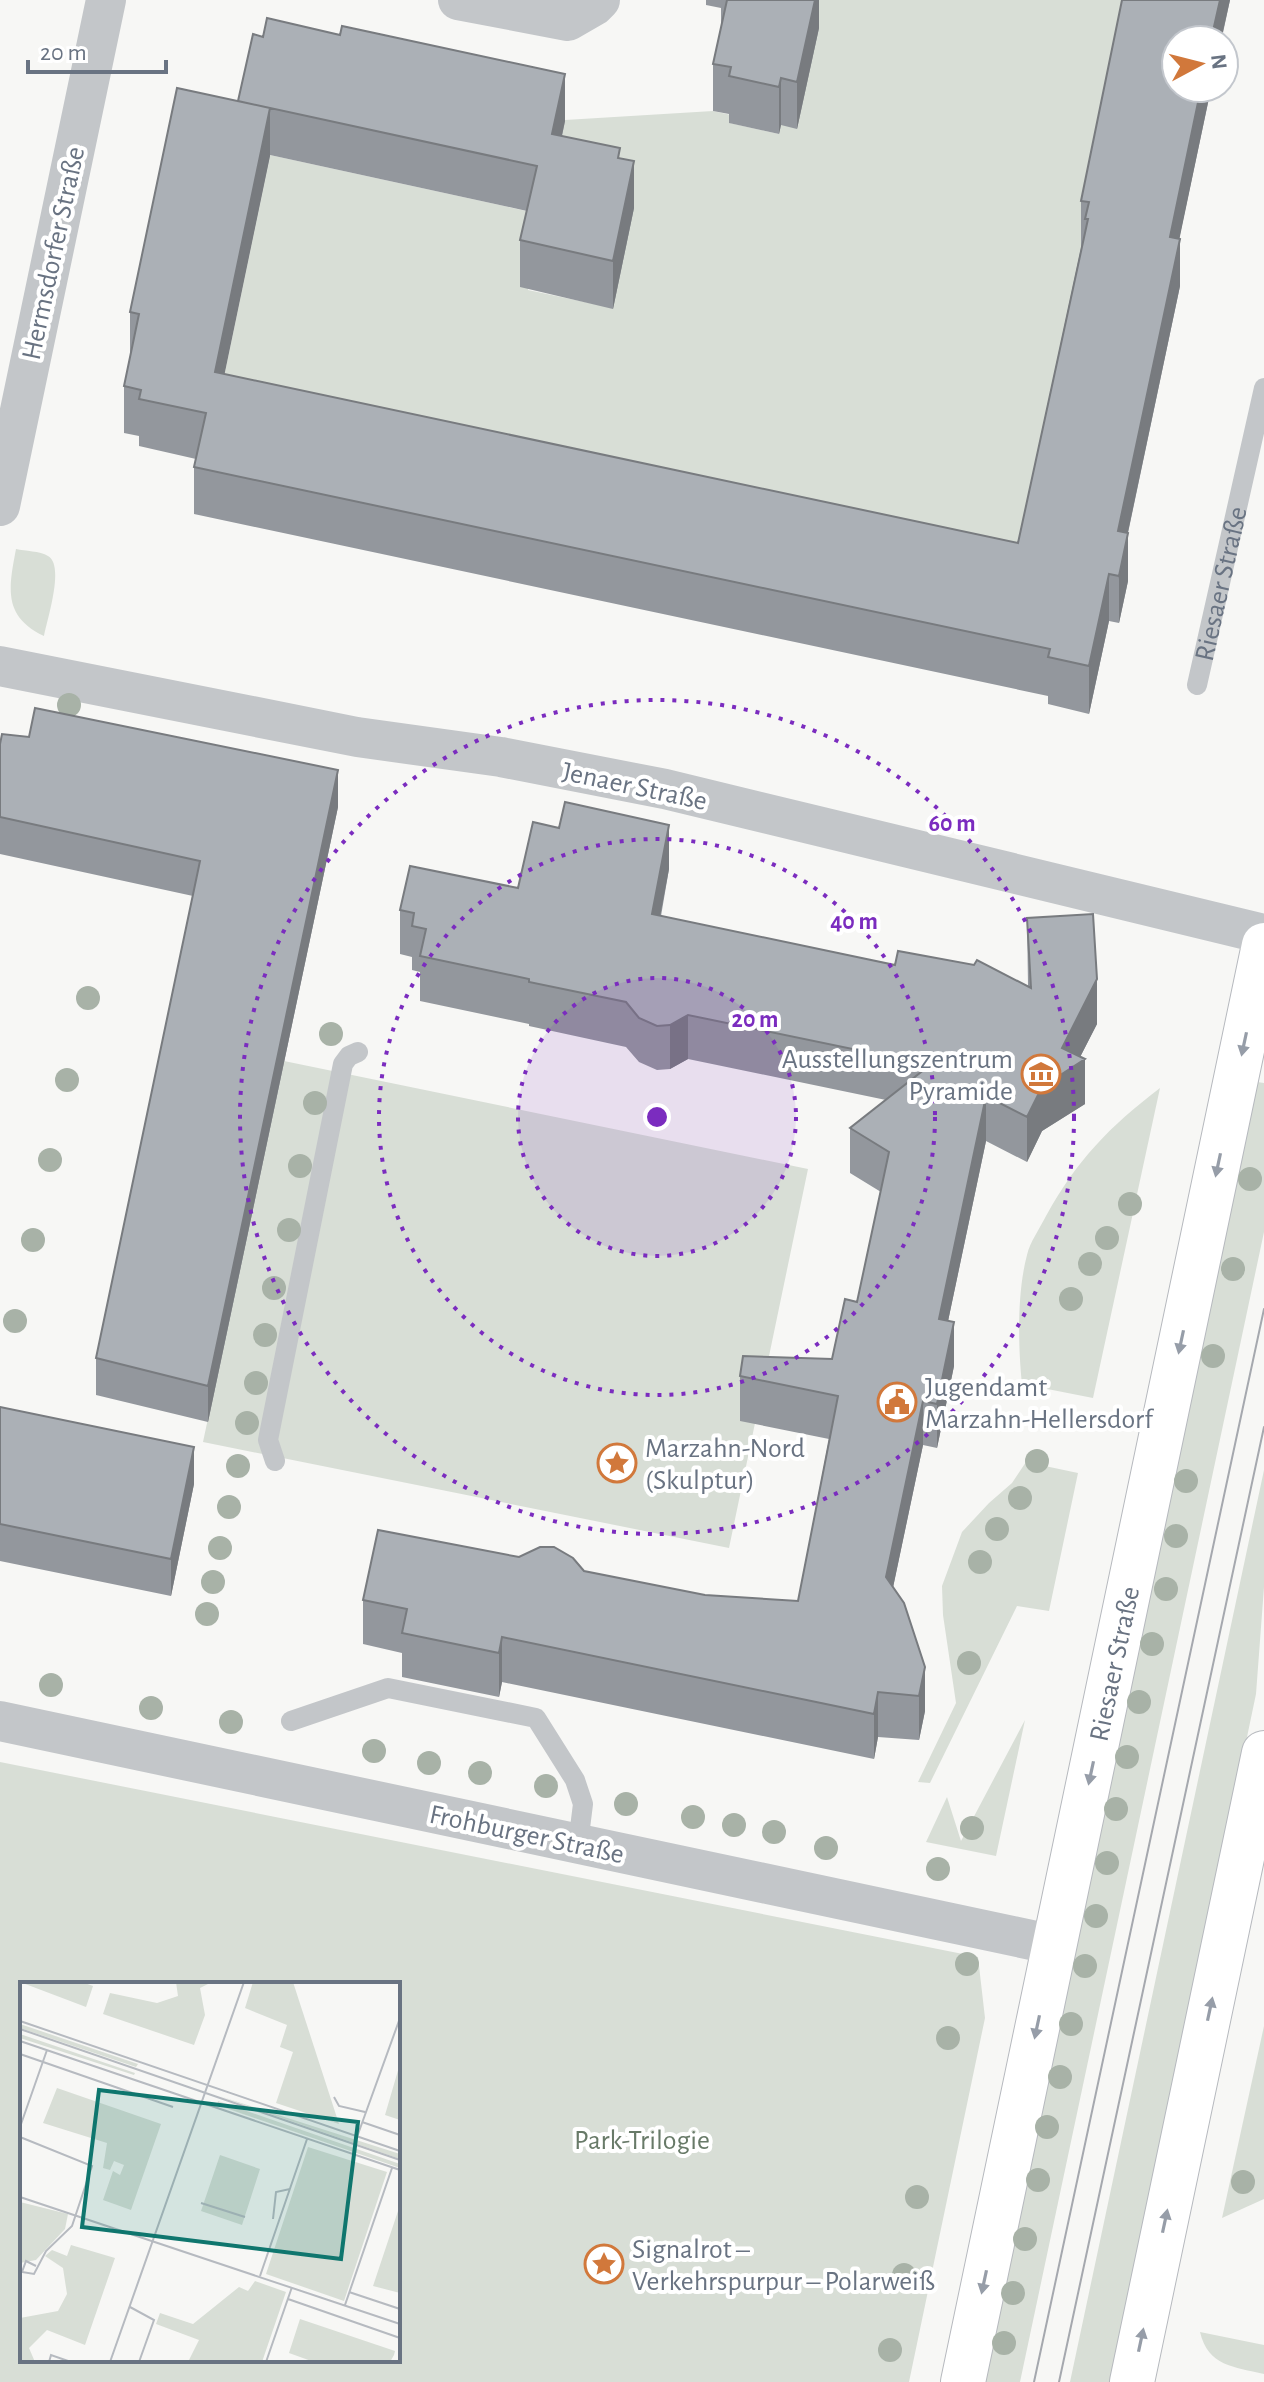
<svg xmlns="http://www.w3.org/2000/svg" width="1264" height="2382" viewBox="0 0 1264 2382" font-family="'Alegreya Sans',sans-serif">
<style>
.green{fill:#d8ded6;fill-rule:evenodd}
.lines{fill:none;stroke-linecap:round;stroke-linejoin:round}
.secondary-casing{stroke:#b6b9be;stroke-width:46}
.service{stroke:#c3c6c9;stroke-width:20}
.minor{stroke:#c3c6c9;stroke-width:40}
.secondary{stroke:#fff;stroke-width:44}
.tram{stroke:#a5a8ae;stroke-width:2}
.tree{fill:#a8b2a7}
.wall{fill:#93979d}
.shaded-wall{fill:#787b7f}
.building{fill:#abb0b6;stroke:#787b7f;stroke-width:2}
.oneway{fill:#969da8}
.ring{fill:none;stroke:#7b2cbf;stroke-width:4;stroke-dasharray:4 8}
.labels{text-anchor:middle;stroke-width:8;stroke-linejoin:round;paint-order:stroke}
.street-label{font-size:28px;fill:#697382;stroke:#fff}
.poi-label{font-size:28px;fill:#697382;stroke:#fff;text-anchor:start}
.park-label{font-size:28px;fill:#687a68;stroke:#fff}
.inset-road{fill:none;stroke:#b6bac0;stroke-width:2}
.view{fill:#0f766e;fill-opacity:0.15;stroke:#0f766e;stroke-width:4}
.inset-edge{fill:none;stroke:#697382;stroke-width:4}
.centre{fill:#7b2cbf;stroke:#fff;stroke-width:4}
.ring-label{font-size:24px;text-anchor:middle;font-weight:bold;fill:#7b2cbf;stroke:#fff;stroke-width:8;stroke-linejoin:round;paint-order:stroke}
</style>
<rect width="100%" height="100%" fill="#f7f7f5"/>
<path class="green" d="M804,0H1132L1089,250L1024,562L215,420L270,155L545,215L528,290L613,308L550,190L565,120L713,111L731,115L730,123L779,134Z
M16,549C25,551 40,551 48,556C65,565 47,620 44,636C2,616 9,587 16,549Z
M284,1061L808,1169L729,1548L203,1442Z
M1257,1082L1264,1083V1232L1020,2382H984Z
M1160,1088L1093,1398L1022,1384C1018,1346 1017,1292 1027,1255C1030,1242 1040,1228 1046,1216C1077,1160 1109,1127 1160,1088Z
M1026,1462L1078,1473L1049,1611L1017,1606L930,1783L918,1782L956,1703L943,1615L942,1586L962,1532L989,1503L1012,1483Z
M1264,1470V1587L1256,1694L1112,2382H1070Z
M1025,1720L996,1856L926,1842L947,1797L961,1841Z
M0,1762L978,1957L985,2018L909,2382H0ZM398,1984V2360H22V1984Z
M1264,2026V2199L1222,2218Z
M1200,2332L1264,2345V2374C1234,2367 1208,2366 1200,2332Z"/>
<g class="lines">
<defs>
<g id="secondary">
<path id="s2" d="M963,2382L1264,945"/>
<path d="M1132,2382L1264,1753"/>
</g>
</defs>
<use href="#secondary" class="secondary-casing"/>
<g class="service">
<path id="s1" d="M1197,685L1264,388"/>
<path d="M275,1461L268,1440L343,1064L349,1056L358,1052"/>
<path d="M291,1721L388,1688L536,1718L575,1780L583,1804L578,1844"/>
</g>
<path class="minor" d="M458,0L568,21L594,6L600,0
M0,506L106,0
M0,666L357,737L501,757L665,789L1264,934
M0,1721L1055,1945"/>
<use href="#secondary" class="secondary"/>
<path class="tram" d="M1034,2382L1264,1309
M1059,2382L1264,1427"/>
</g>
<g class="tree">
<circle cx="69" cy="705" r="12"/>
<circle cx="88" cy="998" r="12"/>
<circle cx="331" cy="1034" r="12"/>
<circle cx="67" cy="1080" r="12"/>
<circle cx="315" cy="1103" r="12"/>
<circle cx="50" cy="1160" r="12"/>
<circle cx="300" cy="1166" r="12"/>
<circle cx="1250" cy="1179" r="12"/>
<circle cx="1130" cy="1204" r="12"/>
<circle cx="289" cy="1230" r="12"/>
<circle cx="1107" cy="1238" r="12"/>
<circle cx="33" cy="1240" r="12"/>
<circle cx="1090" cy="1264" r="12"/>
<circle cx="1233" cy="1269" r="12"/>
<circle cx="274" cy="1288" r="12"/>
<circle cx="1071" cy="1299" r="12"/>
<circle cx="15" cy="1321" r="12"/>
<circle cx="265" cy="1335" r="12"/>
<circle cx="1213" cy="1356" r="12"/>
<circle cx="256" cy="1383" r="12"/>
<circle cx="247" cy="1423" r="12"/>
<circle cx="1037" cy="1461" r="12"/>
<circle cx="238" cy="1466" r="12"/>
<circle cx="1186" cy="1481" r="12"/>
<circle cx="1020" cy="1498" r="12"/>
<circle cx="229" cy="1507" r="12"/>
<circle cx="997" cy="1529" r="12"/>
<circle cx="1176" cy="1536" r="12"/>
<circle cx="220" cy="1548" r="12"/>
<circle cx="980" cy="1562" r="12"/>
<circle cx="213" cy="1582" r="12"/>
<circle cx="1166" cy="1589" r="12"/>
<circle cx="207" cy="1614" r="12"/>
<circle cx="1152" cy="1644" r="12"/>
<circle cx="969" cy="1663" r="12"/>
<circle cx="51" cy="1685" r="12"/>
<circle cx="1139" cy="1702" r="12"/>
<circle cx="151" cy="1708" r="12"/>
<circle cx="231" cy="1722" r="12"/>
<circle cx="374" cy="1751" r="12"/>
<circle cx="1127" cy="1757" r="12"/>
<circle cx="429" cy="1763" r="12"/>
<circle cx="480" cy="1773" r="12"/>
<circle cx="546" cy="1786" r="12"/>
<circle cx="626" cy="1804" r="12"/>
<circle cx="1116" cy="1809" r="12"/>
<circle cx="693" cy="1817" r="12"/>
<circle cx="734" cy="1825" r="12"/>
<circle cx="972" cy="1828" r="12"/>
<circle cx="774" cy="1832" r="12"/>
<circle cx="826" cy="1848" r="12"/>
<circle cx="1107" cy="1863" r="12"/>
<circle cx="938" cy="1869" r="12"/>
<circle cx="1096" cy="1916" r="12"/>
<circle cx="967" cy="1964" r="12"/>
<circle cx="1085" cy="1966" r="12"/>
<circle cx="1071" cy="2024" r="12"/>
<circle cx="948" cy="2038" r="12"/>
<circle cx="1060" cy="2077" r="12"/>
<circle cx="1047" cy="2127" r="12"/>
<circle cx="1038" cy="2180" r="12"/>
<circle cx="1243" cy="2182" r="12"/>
<circle cx="917" cy="2197" r="12"/>
<circle cx="1025" cy="2239" r="12"/>
<circle cx="904" cy="2275" r="12"/>
<circle cx="1013" cy="2293" r="12"/>
<circle cx="1004" cy="2343" r="12"/>
<circle cx="890" cy="2350" r="12"/>
</g>
<path class="wall" d="M706,0H819V28L797,129L781,125L779,134L729,123V114L713,111V64L721,29V8L706,5Z
M1122,0H1230L1179,239L1180,286L1128,533V581L1119,623L1109,621L1089,714L1048,704V696L194,514V467L196,459L139,446V436L124,433V386L130,358V312L238,101L565,121L562,136L620,158L634,208L613,309L520,287V240L527,211L270,155L224,374L1018,543L1081,248V201Z
M0,744L338,807L208,1422L96,1395V1358L193,896L0,854Z
M669,869L661,916L895,965L1028,986L1027,918L1097,1024L1080,1057L1085,1104L1042,1131L1027,1162L986,1141L948,1321L954,1366L945,1410L937,1448L923,1445L893,1587L925,1711L919,1740L878,1737L874,1759L502,1682L499,1697L402,1677V1653L363,1644V1600L584,1571L705,1595L798,1601L829,1439L740,1421V1376L832,1359L857,1302L881,1192L850,1173V1128L886,1100L688,1059L670,1069L657,1070L639,1062L626,1047L529,1026V1024L420,1001V972L412,970V957L400,954V910L518,888Z
M0,1407L194,1484L171,1596L0,1561Z"/>
<path class="shaded-wall" d="M815,0H819V28L797,129V82Z
M1220,0H1230L1221,40H1211Z
M565,74V121L552,181V134Z
M781,78V125L779,134V87Z
M1201,88H1211L1170,284V237Z
M270,108V156L215,420V372Z
M634,161V208L613,309V261Z
M1180,239V286L1118,579V531Z
M1128,533V581L1119,623V576Z
M1109,574V621L1089,714V666Z
M338,770V807L208,1422V1386Z
M669,825V869L652,959V914Z
M1097,979V1024L1076,1065L1085,1059V1104L1042,1131L1027,1162V1117Z
M688,1015V1059L670,1069V1025Z
M986,1096V1141L939,1364V1319Z
M954,1322V1366L937,1448V1404Z
M923,1401V1445L886,1621V1577Z
M194,1447V1484L171,1596V1559Z
M502,1637V1682L499,1697V1653Z
M925,1667V1711L919,1740V1696Z
M878,1692V1737L874,1759V1714Z"/>
<path class="building" d="M727,0H815L797,82L781,78L779,87L729,76L731,67L713,64Z
M1122,0H1220L1211,40H1176V88H1201L1170,237L1180,239L1118,531L1128,533L1119,576L1109,574L1089,666L1048,657L1050,649L194,467L206,413L139,399L141,390L124,386L139,314L130,312L177,88L270,108L215,372L1018,543L1088,219H1085L1089,202L1081,201Z
M267,18L340,35L342,26L565,74L552,134L620,148L618,158L634,161L613,261L520,240L537,166L238,101L253,34L263,37Z
M35,708L338,770L208,1386L96,1358L200,861L0,817V744L2,734L29,737Z
M565,802L669,825L652,914L895,965L898,951L974,965L977,960L1031,988L1027,918L1093,914L1097,979L1062,1048L1085,1059L1042,1087L1027,1117L986,1096L939,1319L954,1322L945,1365L937,1404L923,1401L886,1577L904,1603L925,1667L919,1696L878,1692L874,1714L502,1637L499,1653L402,1633L407,1609L363,1600L378,1530L519,1557L540,1547H554L573,1558L584,1571L705,1595L798,1601L838,1396L740,1376L743,1356L832,1359L845,1299L857,1302L889,1152L850,1128L930,1065L688,1015L670,1025L657,1026L639,1018L626,1002L529,982V979L420,956L426,929L412,926L414,913L400,910L410,866L518,888L533,822L559,828Z
M0,1407L194,1447L171,1559L0,1524Z"/>
<defs><path id="oneway-solid" d="M-6-.8H1V-3.2L6.5 0L1 3.2V.8H-6Z" transform="scale(2)"/></defs>
<g class="oneway">
<use href="#oneway-solid" transform="translate(1244 1044) rotate(102)"/>
<use href="#oneway-solid" transform="translate(1218 1165) rotate(102)"/>
<use href="#oneway-solid" transform="translate(1181 1342) rotate(102)"/>
<use href="#oneway-solid" transform="translate(1091 1773) rotate(102)"/>
<use href="#oneway-solid" transform="translate(1210 2009) rotate(-78)"/>
<use href="#oneway-solid" transform="translate(1037 2027) rotate(102)"/>
<use href="#oneway-solid" transform="translate(1165 2221) rotate(-78)"/>
<use href="#oneway-solid" transform="translate(984 2282) rotate(102)"/>
<use href="#oneway-solid" transform="translate(1141 2340) rotate(-78)"/>
</g>
<circle cx="657" cy="1117" r="139" fill="#7b2cbf" fill-opacity=".12"/>
<g class="ring">
<circle cx="657" cy="1117" r="139"/>
<circle cx="657" cy="1117" r="278"/>
<circle cx="657" cy="1117" r="417"/>
</g>
<defs>
<symbol id="museum-ring" viewBox="-11 -11 22 22"><circle r="9.5" fill="#fff" stroke="#d1783b" stroke-width="1.5"/><path d="M0-6L6-3V-2H-6V-3ZM-5-1h2V3h-2ZM-1-1h2V3h-2ZM3-1h2V3H3ZM-6 4H6V6H-6Z" fill="#d1783b"/></symbol>
<symbol id="civic-ring" viewBox="-11 -11 22 22"><circle r="9.5" fill="#fff" stroke="#d1783b" stroke-width="1.5"/><path d="M-.6-6.5H3V-4.5H.6V-3L4-1V1h2V6H-6V1h2V-1L-.6-3ZM-1.2 2.5V6h2.4V2.5Z" fill="#d1783b"/></symbol>
<symbol id="sight-ring" viewBox="-11 -11 22 22"><circle r="9.5" fill="#fff" stroke="#d1783b" stroke-width="1.5"/><path d="M0-6L1.8-2.2L6-1.7L2.9 1.2L3.7 5.4L0 3.3L-3.7 5.4L-2.9 1.2L-6-1.7L-1.8-2.2Z" fill="#d1783b"/></symbol>
</defs>
<g fill-rule="evenodd">
<use href="#museum-ring" x="1019" y="1052" width="44" height="44"/>
<use href="#civic-ring" x="875" y="1380" width="44" height="44"/>
<use href="#sight-ring" x="595" y="1441" width="44" height="44"/>
<use href="#sight-ring" x="582" y="2242" width="44" height="44"/>
</g>
<g class="labels">
<g class="street-label">
<text transform="translate(52 253) rotate(-78)" y="10">Hermsdorfer Straße</text>
<text dy="10" stroke="none"><textPath href="#s1" startOffset="104">Riesaer Straße</textPath></text>
<text transform="translate(635 785) rotate(12)" y="10">Jenaer Straße</text>
<text dy="10" stroke="none"><textPath href="#s2" startOffset="734">Riesaer Straße</textPath></text>
<text transform="translate(527 1833) rotate(12)" y="10">Frohburger Straße</text>
</g>
<g class="poi-label">
<text x="1013" y="1068" text-anchor="end">Ausstellungszentrum<tspan x="1013" dy="32">Pyramide</tspan></text>
<text x="925" y="1396">Jugendamt<tspan x="925" dy="32">Marzahn-Hellersdorf</tspan></text>
<text x="645" y="1457">Marzahn-Nord<tspan x="645" dy="32">(Skulptur)</tspan></text>
<text x="632" y="2258">Signalrot –<tspan x="632" dy="32">Verkehrspurpur – Polarweiß</tspan></text>
</g>
<g class="park-label">
<text x="642" y="2149">Park-Trilogie</text>
</g>
</g>
<g transform="translate(20 1982)">
<rect width="380" height="380" fill="#f7f7f5"/>
<path d="M0,0H62L73,4L66,25ZM156,0H192L180,6L185,33L174,63L83,32L90,11L137,21L158,14ZM233,0H273L319,142L256,121L273,70L260,65L267,43L225,26ZM0,42L118,82L116,85L0,46ZM0,52L115,91L114,93L0,56ZM379,85H380V138L365,133ZM37,106L141,142L111,228L83,218L93,189L100,193L104,183L94,179L90,188L83,186L87,161L23,141ZM199,114L380,172V177ZM198,119L380,182V186L197,123ZM288,165L367,190L324,319L246,292ZM200,173L240,187L222,243L181,229ZM0,220L48,232L45,247L16,278L0,281ZM380,223V311L353,304ZM51,263L95,276L65,363L27,348L9,366L15,380H0V336L38,329L47,312L43,286L25,274L32,268L47,274ZM235,299L266,310L242,380H168L179,358L136,342L140,331L173,342L219,305L228,309ZM280,337L375,369L374,373L370,380H294L269,371Z" fill="#d8ded6"/>
<path class="inset-road" d="M0,39L380,169M0,47L380,178M0,59L380,188M0,72L153,125M314,115L319,124L345,130M342,140L380,153M0,145L27,68M0,155L72,184L52,244L26,269L14,292L2,290L6,279L16,284M337,155L380,36M0,215L380,342M181,221L225,235M253,237L256,210L270,207M240,294L287,157M329,310L380,327M268,317L380,356M325,323L372,186M110,325L134,338L119,380M29,380L31,373L51,380M90,380L224,0M246,380L272,305"/>
<path class="view" d="M79,108L338,140L321,277L62,245Z"/>
<rect width="380" height="380" class="inset-edge"/>
</g>
<circle cx="657" cy="1117" r="12" class="centre"/>
<g class="ring-label">
<text x="952" y="831">60 m</text>
<text x="854" y="929">40 m</text>
<text x="755" y="1027">20 m</text>
</g>
<g transform="translate(1200 64) rotate(83)"><circle r="38" fill="#ffffff" stroke="#c3c7cd" stroke-width="2"/>
<path d="M0-6L14 30L0 20L-14 30Z" fill="#d1783b"/>
<text y="-12" font-size="22" font-weight="bold" text-anchor="middle" fill="#697382">N</text>
</g>
<path d="M28 60v12h138v-12" fill="none" stroke="#697382" stroke-width="4"/>
<text x="40" y="60" font-size="24" fill="#697382" stroke="#ffffff" stroke-width="6" paint-order="stroke">20 m</text>
</svg>
